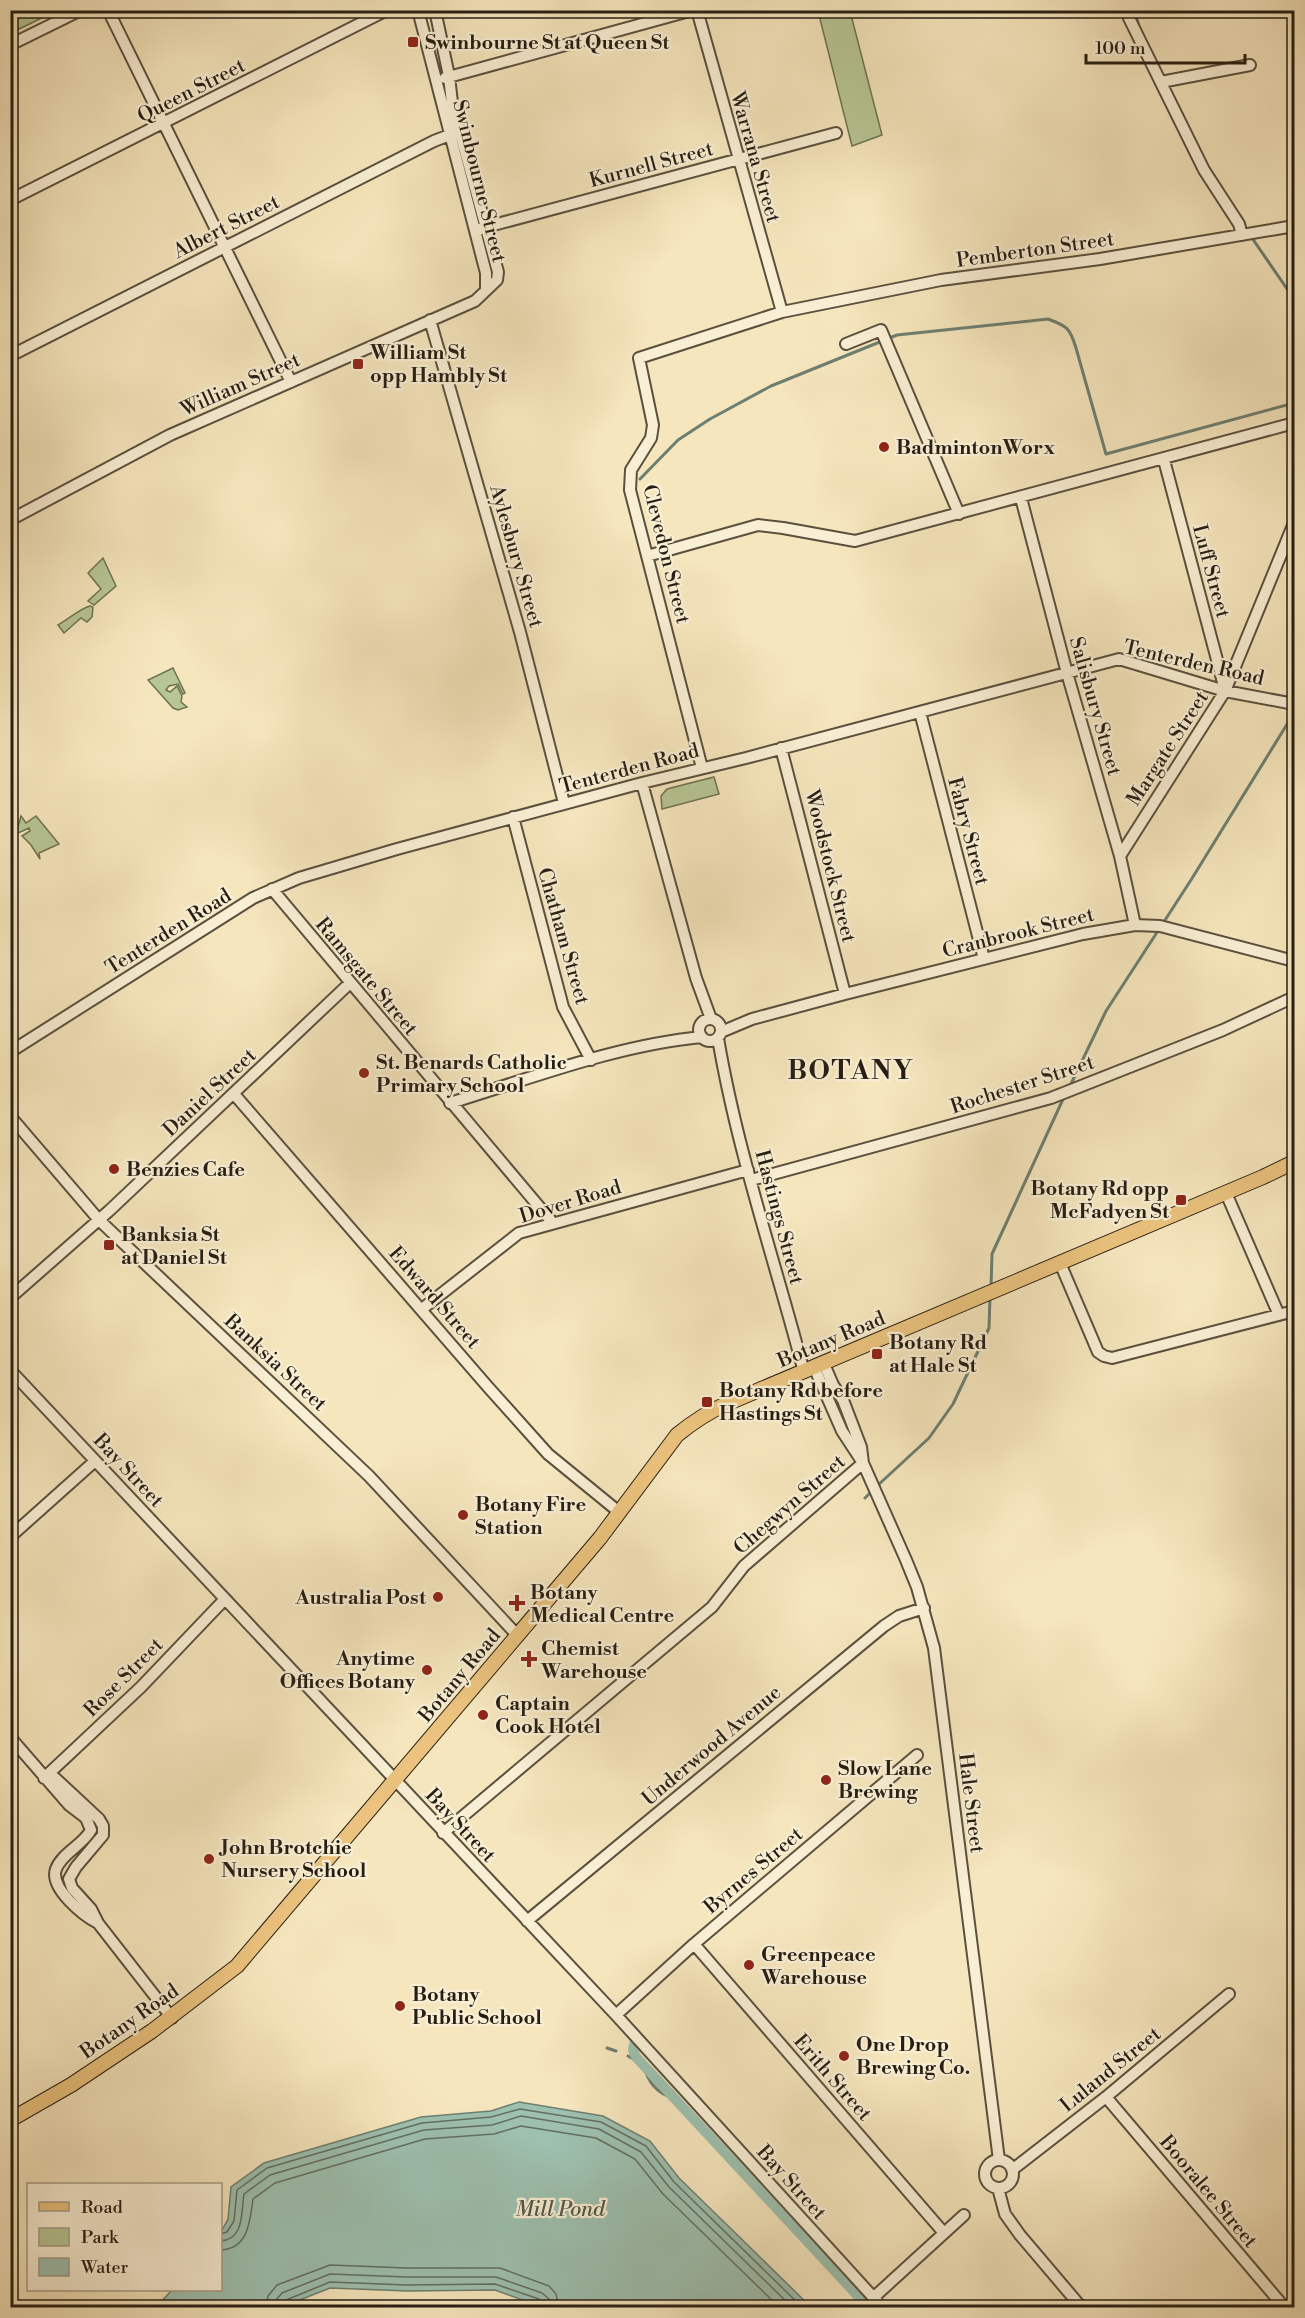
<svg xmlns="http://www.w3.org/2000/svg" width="1305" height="2318" viewBox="0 0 1305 2318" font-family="'Libre Bodoni',serif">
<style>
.green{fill:#b7c694;stroke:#6e7254;stroke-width:1.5}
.water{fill:#9dc0af;stroke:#6d7f71;stroke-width:1.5}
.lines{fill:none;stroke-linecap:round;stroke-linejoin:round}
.shore{stroke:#626f62;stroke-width:1.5}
.stream{stroke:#6d7f71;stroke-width:3}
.canal{stroke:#9dc0af;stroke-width:10}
.minor-casing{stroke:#5a503e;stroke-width:14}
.major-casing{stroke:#261e14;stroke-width:16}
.minor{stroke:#f9efd4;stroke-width:10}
.major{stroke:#ebc37e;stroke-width:14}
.poi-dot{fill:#8f2418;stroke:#f9efd4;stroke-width:2}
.labels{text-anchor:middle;stroke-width:4.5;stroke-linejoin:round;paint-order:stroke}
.poi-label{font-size:20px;font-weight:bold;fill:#261e14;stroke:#f9efd4;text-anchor:start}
.street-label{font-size:20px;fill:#261e14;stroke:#f9efd4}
.water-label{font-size:21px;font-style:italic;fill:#50574a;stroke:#f9efd4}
.district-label{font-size:26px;font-weight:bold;letter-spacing:1.5px;fill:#261e14;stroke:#f9efd4}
</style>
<rect width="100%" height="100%" fill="#f6e6bd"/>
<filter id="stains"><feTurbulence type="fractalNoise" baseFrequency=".00333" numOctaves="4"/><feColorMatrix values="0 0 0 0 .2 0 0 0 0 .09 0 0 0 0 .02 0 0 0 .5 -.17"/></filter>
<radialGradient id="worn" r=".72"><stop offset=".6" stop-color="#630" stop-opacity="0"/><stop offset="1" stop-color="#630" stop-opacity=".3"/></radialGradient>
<path class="green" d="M11,10H56V11L11,33Z
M818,11H850L882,135L852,146Z
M103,558L116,586L94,605L88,601L101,589L88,573Z
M90,606L93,607L92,617L87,622L81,618L64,633L58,625C67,620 81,608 90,606Z
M173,668L185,693L183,694L178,684L169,686L166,690L170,692L177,686L182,696L181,702L187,707L178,710L173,708L148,680Z
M714,777L719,794L662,809L661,796L667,789Z
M21,816L26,823L36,816L59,844L39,853L40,859L31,845L22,836L30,831L29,828L16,834Z"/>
<path class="water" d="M519,2102L603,2116L650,2141L679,2178L811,2307L544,2308L495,2290L407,2291L330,2288L282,2307H152L158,2305L172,2290H220L221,2232L228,2219L231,2187L264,2163L421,2117L491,2111Z"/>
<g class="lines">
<path class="shore" d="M220,2234L227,2232L234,2221L237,2190L267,2168L422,2123L491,2117L520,2109L601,2122L646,2146L674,2182L803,2308
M220,2241C245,2240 241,2211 244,2194L270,2175L424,2130L492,2125L521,2116L599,2129L641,2152L669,2187L793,2308
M220,2250C249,2249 250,2220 253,2199L275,2183L425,2139L494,2134L521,2126L596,2138L635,2159L663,2194L780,2308
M266,2308L268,2296L277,2285L330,2265L407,2268H500L549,2286L556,2294L559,2308
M275,2308L276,2300L282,2293L330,2274L407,2277H496L542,2293L549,2299L550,2308
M282,2308L286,2300L330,2282L407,2285L495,2284L539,2299L543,2308"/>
<path class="stream" d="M1134,10L1140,29
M1250,235L1294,299
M640,479L678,440L710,419L771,386L897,335L1048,319C1067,326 1070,328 1076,348L1106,454L1294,403
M1070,1086L1106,1011L1191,880L1294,713
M991,1288L992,1254L1064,1097
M877,1486L929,1438L953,1404L989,1328L990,1297
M865,1498L872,1491
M607,2048L616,2051
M630,2050L636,2057
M628,2056L644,2065C647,2082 658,2094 674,2098"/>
<path class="canal" d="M634,2044L633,2050L636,2057L869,2308"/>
<defs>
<path id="minor" d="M108,10L291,382
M418,10L486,273V289
M697,10L782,312
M1130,10L1129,18L1204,170L1239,224L1242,235
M10,45L81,10
M445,78L693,10
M1161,82L1250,65
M10,200L387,10
M475,230L836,133
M430,320L520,632L564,803
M846,344L881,330L959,514
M10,356L434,141L460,131
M1164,460L1225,690
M1021,498L1067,673L1120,856L1135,925
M10,520L170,435L475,301L497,280L498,272L452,103L449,76L435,10
M647,556L758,525L783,528L855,541L1294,423
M920,712L984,959
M781,748L845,994
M702,768L630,490L631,470L651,438L653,425L639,358L782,312L941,280L1100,259L1294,226
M642,783L696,978L711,1019
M513,817L563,1007L591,1060
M1120,856L1225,691L1294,523
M272,889L552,1222
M699 1030a11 11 0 1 1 22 0a11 11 0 1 1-22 0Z
M721,1032L752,1019L845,994L1083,934L1135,925L1160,926L1294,961
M718,1038C737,1151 775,1261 804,1372
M10,1052L253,898L299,878L397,849L642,783L746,758L1119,659L1225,691L1294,704
M234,1094L488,1387L548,1454L619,1512
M450,1103C532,1078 617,1045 702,1037
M10,1116L99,1220L369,1476L518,1636
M751,1180L1051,1098L1223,1030L1294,997
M1226,1193L1279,1315
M1060,1263L1098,1352L1104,1356L1112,1358L1294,1311
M10,1298L110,1210L350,983
M422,1309L519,1233L748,1170
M824,1364L833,1385L843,1400L861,1447L863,1463
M814,1367L842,1431L863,1463L906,1560L917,1587L934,1648L999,2160
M10,1370L616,2015L883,2308
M10,1537L95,1461
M10,1737L69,1805L86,1818L91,1830C83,1845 62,1853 56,1869C49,1888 84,1916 98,1923
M44,1778H55L99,1819L103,1826V1835L76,1867L69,1879L72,1888L91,1909L98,1923L172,2018
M44,1778L141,1687L225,1599
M443,1833L712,1607L744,1566L863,1463
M527,1921L884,1626L899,1616L924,1608
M694,1944L944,2233
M616,2015L694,1944L917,1755
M1106,2097L1285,2308
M985 2174a14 14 0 1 1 28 0a14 14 0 1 1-28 0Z
M1012,2170L1106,2097L1229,1994
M998,2188L1005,2214L1020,2235L1082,2308
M873,2298L964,2215"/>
<path id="major" d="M10,2120L71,2085L152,2031L237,1966L600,1538L677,1435C693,1422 708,1412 726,1404L1263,1177L1294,1162"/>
</defs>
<use href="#minor" class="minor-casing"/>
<use href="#major" class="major-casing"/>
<use href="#minor" class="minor"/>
<use href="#major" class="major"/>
</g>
<g class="poi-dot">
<rect x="407" y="36" width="12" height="12" rx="3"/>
<rect x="352" y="358" width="12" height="12" rx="3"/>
<circle cx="884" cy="447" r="6"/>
<circle cx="364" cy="1073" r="6"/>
<circle cx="114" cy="1169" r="6"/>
<rect x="1175" y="1194" width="12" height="12" rx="3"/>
<rect x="103" y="1239" width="12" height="12" rx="3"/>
<rect x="871" y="1348" width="12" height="12" rx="3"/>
<rect x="701" y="1396" width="12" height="12" rx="3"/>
<circle cx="463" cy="1515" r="6"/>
<circle cx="438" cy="1597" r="6"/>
<path d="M514 1594h6v6h6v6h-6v6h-6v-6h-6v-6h6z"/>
<path d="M526 1650h6v6h6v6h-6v6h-6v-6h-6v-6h6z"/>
<circle cx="427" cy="1670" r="6"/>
<circle cx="483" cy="1715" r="6"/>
<circle cx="826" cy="1780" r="6"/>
<circle cx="209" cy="1859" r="6"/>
<circle cx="749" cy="1965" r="6"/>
<circle cx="400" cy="2006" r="6"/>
<circle cx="844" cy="2056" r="6"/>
</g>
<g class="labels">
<g class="poi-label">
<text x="425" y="49">Swinbourne St at Queen St</text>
<text x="370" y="359">William St<tspan x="370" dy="23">opp Hambly St</tspan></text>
<text x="896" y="454">BadmintonWorx</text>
<text x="376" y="1069">St. Benards Catholic<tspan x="376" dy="23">Primary School</tspan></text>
<text x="126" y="1176">Benzies Cafe</text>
<text x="1169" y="1195" text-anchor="end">Botany Rd opp<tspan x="1169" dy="23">McFadyen St</tspan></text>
<text x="121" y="1241">Banksia St<tspan x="121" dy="23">at Daniel St</tspan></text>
<text x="889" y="1349">Botany Rd<tspan x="889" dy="23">at Hale St</tspan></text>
<text x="719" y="1397">Botany Rd before<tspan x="719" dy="23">Hastings St</tspan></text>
<text x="475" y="1511">Botany Fire<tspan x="475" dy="23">Station</tspan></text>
<text x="530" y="1599">Botany<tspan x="530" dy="23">Medical Centre</tspan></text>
<text x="426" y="1604" text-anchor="end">Australia Post</text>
<text x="541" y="1655">Chemist<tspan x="541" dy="23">Warehouse</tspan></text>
<text x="415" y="1665" text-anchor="end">Anytime<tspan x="415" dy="23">Offices Botany</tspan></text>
<text x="495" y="1710">Captain<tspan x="495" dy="23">Cook Hotel</tspan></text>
<text x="838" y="1775">Slow Lane<tspan x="838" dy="23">Brewing</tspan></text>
<text x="221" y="1854">John Brotchie<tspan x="221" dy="23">Nursery School</tspan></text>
<text x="761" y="1961">Greenpeace<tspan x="761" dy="23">Warehouse</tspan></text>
<text x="412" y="2001">Botany<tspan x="412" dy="23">Public School</tspan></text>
<text x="856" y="2051">One Drop<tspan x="856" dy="23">Brewing Co.</tspan></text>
</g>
<g class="street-label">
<text transform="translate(191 90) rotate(-27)" y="7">Queen Street</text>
<text transform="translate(756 157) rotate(74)" y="7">Warrana Street</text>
<text transform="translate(651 164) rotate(-15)" y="7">Kurnell Street</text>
<text transform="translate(480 181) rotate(76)" y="7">Swinbourne Street</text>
<text transform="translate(226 226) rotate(-27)" y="7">Albert Street</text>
<text transform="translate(1035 249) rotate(-8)" y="7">Pemberton Street</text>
<text transform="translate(240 384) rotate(-24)" y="7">William Street</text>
<text transform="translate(667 554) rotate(76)" y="7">Clevedon Street</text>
<text transform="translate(517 556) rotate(74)" y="7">Aylesbury Street</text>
<text transform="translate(1212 571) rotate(75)" y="7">Luff Street</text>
<text transform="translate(1194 662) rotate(13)" y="7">Tenterden Road</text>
<text transform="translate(1096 706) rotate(74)" y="7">Salisbury Street</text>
<text transform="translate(1167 748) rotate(-57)" y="7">Margate Street</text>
<text transform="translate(629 768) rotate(-15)" y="7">Tenterden Road</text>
<text transform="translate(969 831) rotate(75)" y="7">Fabry Street</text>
<text transform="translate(831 866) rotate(76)" y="7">Woodstock Street</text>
<text transform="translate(168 931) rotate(-32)" y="7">Tenterden Road</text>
<text transform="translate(1018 932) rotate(-14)" y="7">Cranbrook Street</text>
<text transform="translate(564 936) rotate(74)" y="7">Chatham Street</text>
<text transform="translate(367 976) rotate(50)" y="7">Ramsgate Street</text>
<text transform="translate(1022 1084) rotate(-18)" y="7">Rochester Street</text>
<text transform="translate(209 1092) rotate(-43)" y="7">Daniel Street</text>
<text transform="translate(570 1201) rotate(-17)" y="7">Dover Road</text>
<text transform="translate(780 1217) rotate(75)" y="7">Hastings Street</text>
<text transform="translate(435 1297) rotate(49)" y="7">Edward Street</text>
<text transform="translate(831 1339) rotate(-23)" y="7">Botany Road</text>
<text transform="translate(276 1362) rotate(43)" y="7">Banksia Street</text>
<text transform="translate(129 1470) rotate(47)" y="7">Bay Street</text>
<text transform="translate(789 1504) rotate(-41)" y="7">Chegwyn Street</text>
<text transform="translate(459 1675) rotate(-50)" y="7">Botany Road</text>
<text transform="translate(123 1677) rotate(-45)" y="7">Rose Street</text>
<text transform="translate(711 1745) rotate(-40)" y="7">Underwood Avenue</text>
<text transform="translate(972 1803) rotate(83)" y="7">Hale Street</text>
<text transform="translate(461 1825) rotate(47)" y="7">Bay Street</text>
<text transform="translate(753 1870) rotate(-40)" y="7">Byrnes Street</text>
<text transform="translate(129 2021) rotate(-35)" y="7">Botany Road</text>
<text transform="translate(1110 2069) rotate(-39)" y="7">Luland Street</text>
<text transform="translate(833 2077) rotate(49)" y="7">Erith Street</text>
<text transform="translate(792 2182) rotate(48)" y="7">Bay Street</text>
<text transform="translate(1209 2191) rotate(50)" y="7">Booralee Street</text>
</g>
<g class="water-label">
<text x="560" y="2216">Mill Pond</text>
</g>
<g class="district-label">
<text x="851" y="1079">BOTANY</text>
</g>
</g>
<rect width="1305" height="2318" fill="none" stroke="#f6e6bd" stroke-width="36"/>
<rect x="12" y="12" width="1281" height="2294" fill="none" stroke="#261e14" stroke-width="3"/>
<rect x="18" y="18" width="1269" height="2282" fill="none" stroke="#261e14" stroke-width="1.5"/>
<rect x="27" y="2183" width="195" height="108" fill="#f9efd4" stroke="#a59b87" stroke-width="1.5"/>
<rect x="39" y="2202" width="30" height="9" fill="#ebc37e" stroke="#a59b87" stroke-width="1.5"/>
<text x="81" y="2213" font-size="18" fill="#261e14">Road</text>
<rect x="39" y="2228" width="30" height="18" fill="#b7c694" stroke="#a59b87" stroke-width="1.5"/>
<text x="81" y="2243" font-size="18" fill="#261e14">Park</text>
<rect x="39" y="2258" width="30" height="18" fill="#9dc0af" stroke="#a59b87" stroke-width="1.5"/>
<text x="81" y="2273" font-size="18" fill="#261e14">Water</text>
<path d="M1086 54v9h159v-9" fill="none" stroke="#261e14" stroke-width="3"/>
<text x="1095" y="54" font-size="18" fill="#261e14" stroke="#f9efd4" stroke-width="4.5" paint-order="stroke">100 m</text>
<rect width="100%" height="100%" filter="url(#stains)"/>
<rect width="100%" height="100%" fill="url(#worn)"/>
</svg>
